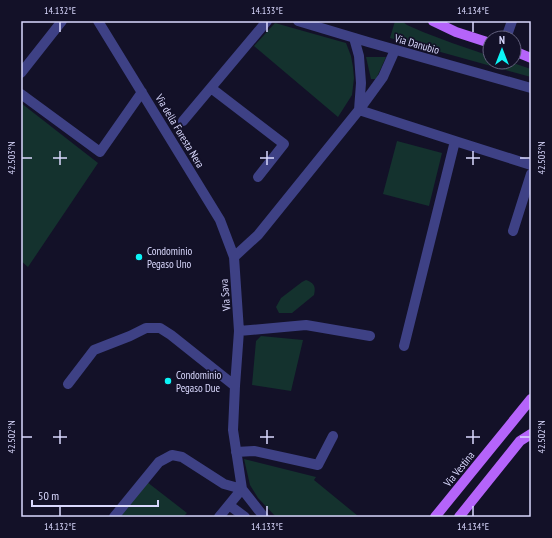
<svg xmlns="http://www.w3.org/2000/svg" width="552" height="538" viewBox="0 0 552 538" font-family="'PT Sans Narrow',sans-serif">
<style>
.green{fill:#14322e}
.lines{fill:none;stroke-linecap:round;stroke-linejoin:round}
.minor{stroke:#3e4185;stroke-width:10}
.major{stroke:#b564fa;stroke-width:10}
.ticks{fill:none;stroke:#dad9fe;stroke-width:1.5}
.poi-dot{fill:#0cf4f7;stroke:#131128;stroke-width:1.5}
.labels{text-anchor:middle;stroke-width:3.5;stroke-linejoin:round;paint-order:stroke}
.street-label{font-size:11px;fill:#dad9fe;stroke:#131128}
.poi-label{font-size:11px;fill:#dad9fe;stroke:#131128;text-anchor:start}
.neatline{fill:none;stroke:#dad9fe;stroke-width:1.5}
.ticks-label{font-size:10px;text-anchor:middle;fill:#dad9fe}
</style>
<rect width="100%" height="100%" fill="#131128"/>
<path class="green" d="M395,21H402L407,25L423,32L452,43L490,56V62H510L531,69V77L390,38Z
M275,23L346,43L351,56L353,67L354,78L352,95L338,117L254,46Z
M366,57H386L376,79H371Z
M21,103L98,163L28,267L21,261Z
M397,141L442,153L429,206L383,194Z
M306,280C314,283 316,286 314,295L292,313H279L276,307L281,298L302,282Z
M261,336L303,340L291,391L252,385L256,341Z
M244,459L316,477L314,480L358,516V517H276L258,498L250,485Z
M147,482L187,513L183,517H119Z"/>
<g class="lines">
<path class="minor" d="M98,21L220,220L234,257
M298,21L368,42L531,88
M354,38L359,56L361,83L359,110
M506,38L512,21
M21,73L62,21
M211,88L284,144L258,177
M21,94L100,152L142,92
M359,110L455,141L404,346
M183,121L267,21
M455,141L531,165
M513,231L531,174
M239,331L306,325L370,336
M68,384L94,350L130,336L146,328H160L171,335L235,386
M236,452L254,451L318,465L333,436
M229,505L245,517
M114,517L159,462L172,455L182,457L224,484L242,489
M219,517L242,489
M264,517L242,489L233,430L235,386L239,331L234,257L258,235L359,110L383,77L395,50"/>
<path class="major" d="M433,21L456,32L490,43
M514,51L531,58
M435,517L531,399
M459,517L520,441L531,434"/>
</g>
<path class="ticks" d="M60,22V32M267,22V32M473,22V32M60,151V165M267,151V165M473,151V165M22,158H32M53,158H67M260,158H274M466,158H480M520,158H530M60,430V444M267,430V444M473,430V444M22,437H32M53,437H67M260,437H274M466,437H480M520,437H530M60,506V516M267,506V516M473,506V516"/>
<g class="poi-dot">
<circle cx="139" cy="257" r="4"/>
<circle cx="168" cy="381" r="4"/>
</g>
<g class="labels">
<g class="street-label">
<text transform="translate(417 44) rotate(16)" y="4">Via Danubio</text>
<text transform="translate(180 131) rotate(59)" y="4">Via della Foresta Nera</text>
<text transform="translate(225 295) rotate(-95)" y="4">Via Sava</text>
<text transform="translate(459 469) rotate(-51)" y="4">Via Vestina</text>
</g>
<g class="poi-label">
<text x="147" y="255">Condominio<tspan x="147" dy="13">Pegaso Uno</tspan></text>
<text x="176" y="379">Condominio<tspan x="176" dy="13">Pegaso Due</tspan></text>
</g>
</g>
<rect width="552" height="538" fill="none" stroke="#131128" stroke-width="44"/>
<g transform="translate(502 50)"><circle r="19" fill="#131128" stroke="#63617e"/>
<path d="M0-3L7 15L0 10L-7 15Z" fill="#0cf4f7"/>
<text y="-6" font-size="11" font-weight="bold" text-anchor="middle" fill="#dad9fe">N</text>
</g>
<path d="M32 500v6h126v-6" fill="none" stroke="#dad9fe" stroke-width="2"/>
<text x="38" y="500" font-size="12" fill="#dad9fe" stroke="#131128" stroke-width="3" paint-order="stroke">50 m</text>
<rect x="22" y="22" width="508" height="494" class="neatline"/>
<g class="ticks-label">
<text x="60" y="14">14.132°E</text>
<text x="267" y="14">14.133°E</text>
<text x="473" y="14">14.134°E</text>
<text transform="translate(11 158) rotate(-90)" y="4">42.503°N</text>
<text transform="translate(541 158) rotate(-90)" y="4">42.503°N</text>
<text transform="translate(11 437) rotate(-90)" y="4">42.502°N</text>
<text transform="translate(541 437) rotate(-90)" y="4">42.502°N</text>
<text x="60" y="530">14.132°E</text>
<text x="267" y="530">14.133°E</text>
<text x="473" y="530">14.134°E</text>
</g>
</svg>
